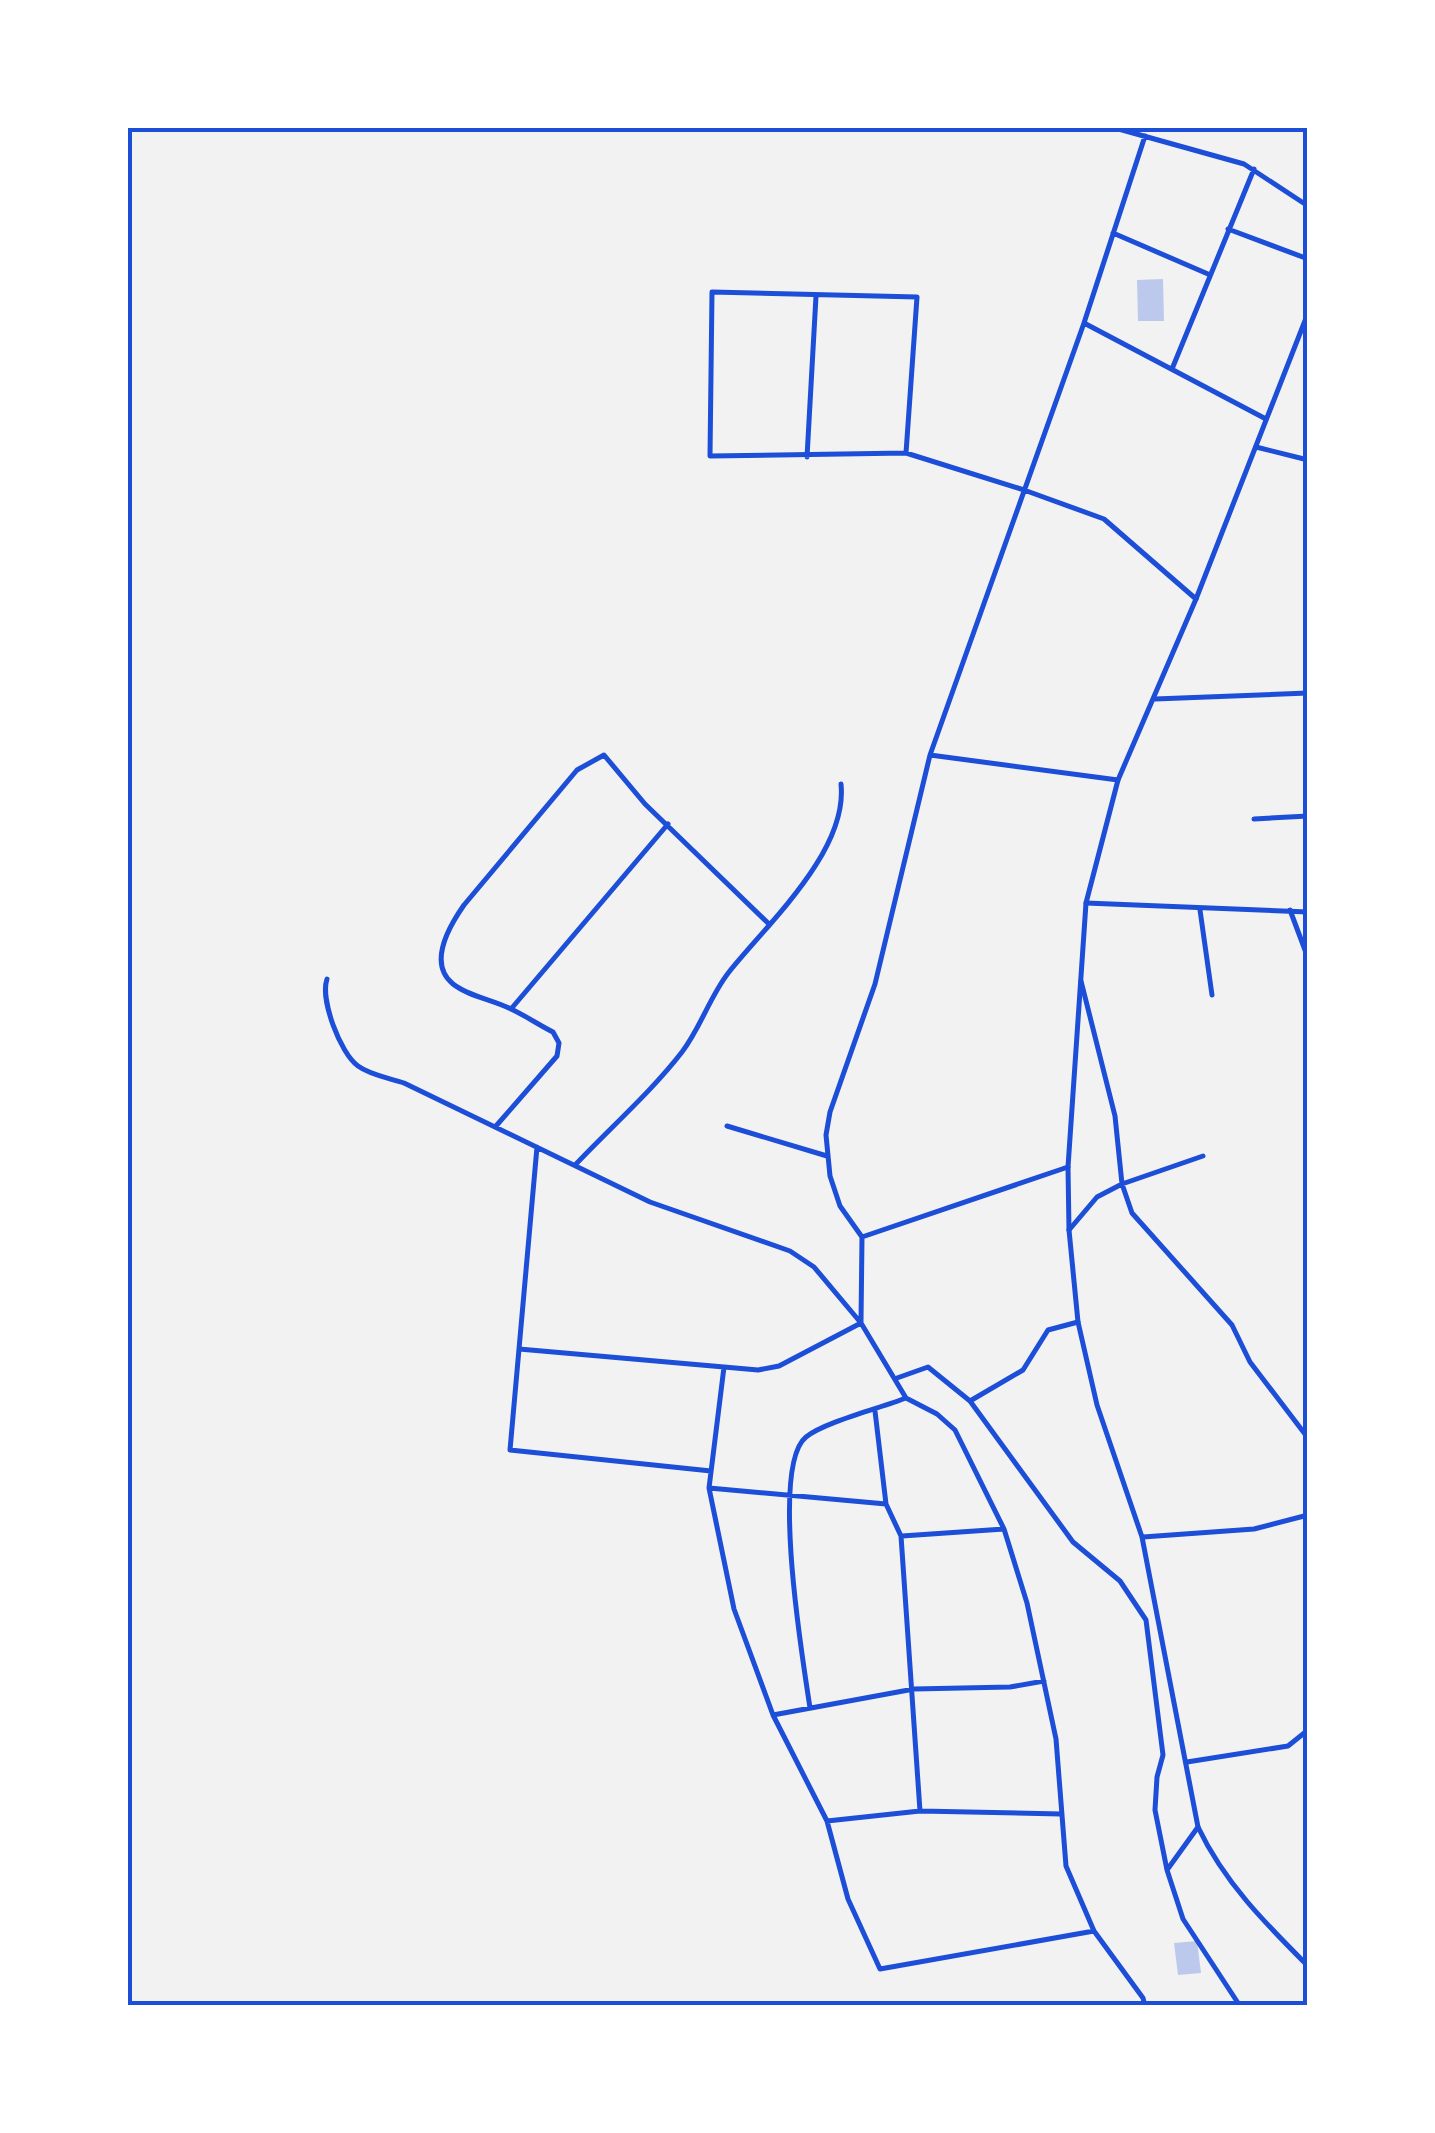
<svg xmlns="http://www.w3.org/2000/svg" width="1435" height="2133" viewBox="0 0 1435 2133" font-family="'Roboto Condensed',sans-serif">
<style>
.building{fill:#bdc9ec}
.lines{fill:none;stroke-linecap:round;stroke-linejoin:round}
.minor{stroke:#1d4ed8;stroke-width:5}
.tertiary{stroke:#1d4ed8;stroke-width:5}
.neatline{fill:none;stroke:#1d4ed8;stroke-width:4}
</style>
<rect width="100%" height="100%" fill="#f2f2f2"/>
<path class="building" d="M1163,279L1164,321H1138L1137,280Z
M1197,1941L1201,1973L1178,1975L1174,1943Z"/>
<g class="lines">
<path class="minor" d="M1115,128L1244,164L1308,206
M1228,229L1308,259
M1113,233L1208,274
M1084,323L1266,419
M1172,369L1254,169
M1256,447L1308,460
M906,453L917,297L712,292L710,456L906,453L1024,490L1104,519L1196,599
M807,457L816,296
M1155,699L1308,693
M930,755L1118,780
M1254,819L1308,816
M1086,903L1308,912
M1200,910L1212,995
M1290,910L1308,958
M327,979C320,999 340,1053 358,1066C370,1075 389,1078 404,1083L650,1202L790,1251L814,1267L861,1323L779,1366L758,1370L724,1367L709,1488L734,1609L773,1715L827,1821L848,1899L880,1969L1094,1931
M1081,981L1115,1116L1122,1184L1132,1213L1232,1325L1250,1362L1308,1438
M511,1009L668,824
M496,1126L557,1056L559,1043L553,1032C539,1025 526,1016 511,1009C493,1000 468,996 453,984C427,963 450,925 464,905L577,770L604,755L645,804L769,924
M727,1126L827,1156
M537,1147L510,1450L711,1471
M576,1164C611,1127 651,1092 682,1052C701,1027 710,996 729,972C768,923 848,851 841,784
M1068,1167L862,1237L840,1206L830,1176L826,1135L830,1112L875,984L930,755L1084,323L1145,136
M1069,1230L1097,1197L1122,1184L1203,1156
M862,1237L861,1323L906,1398L937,1414L955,1430L1004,1529L1027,1603L1056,1739L1066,1866L1094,1931L1143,1998L1145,2006
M519,1349L724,1367
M897,1378L928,1367L970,1401L1073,1542L1120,1581L1146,1620L1163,1755L1157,1777L1155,1810L1167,1870
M970,1401L1023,1370L1048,1330L1078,1322
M875,1411L886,1504L901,1536L920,1811
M709,1488L886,1504
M902,1536L1004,1529
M1143,1537L1254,1529L1308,1515
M810,1708C803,1661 770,1466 806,1437C824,1422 881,1408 906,1398
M773,1715L914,1689L1010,1687L1044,1681
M1187,1762L1288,1746L1308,1730
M827,1821L920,1811L1061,1814
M1198,1827L1167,1870L1183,1919L1240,2006"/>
<path class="tertiary" d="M1308,313L1196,599L1118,780L1086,903L1068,1167L1069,1230L1078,1322L1097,1405L1142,1537L1198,1827C1224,1882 1265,1923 1308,1966"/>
</g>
<rect width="1435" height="2133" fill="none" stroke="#ffffff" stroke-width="260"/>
<rect x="130" y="130" width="1175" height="1873" class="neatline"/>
</svg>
